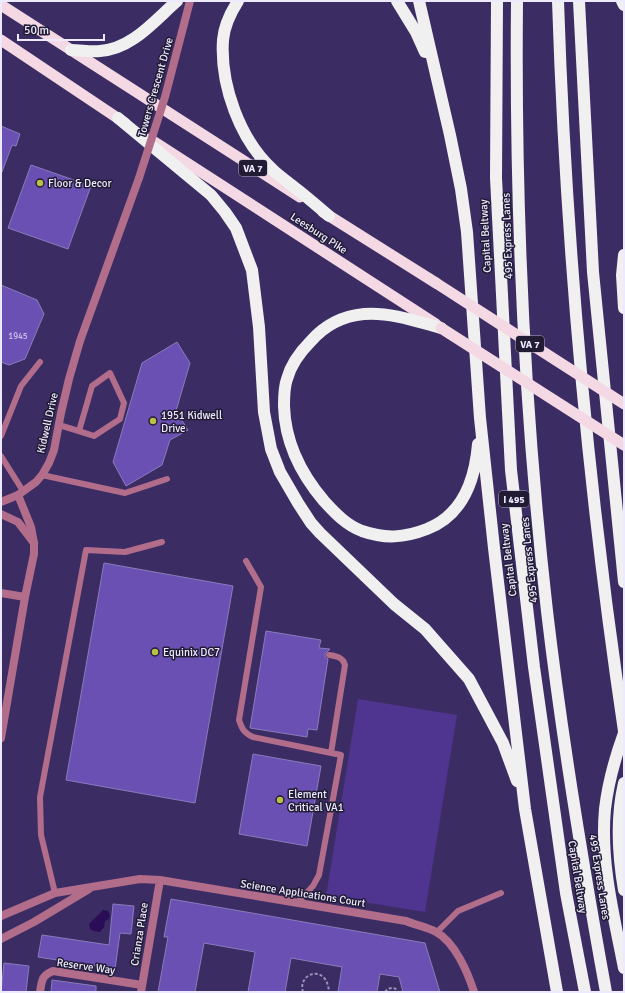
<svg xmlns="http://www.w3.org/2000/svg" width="625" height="993" viewBox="0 0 625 993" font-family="Signika,sans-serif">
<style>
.green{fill:#4f3490}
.water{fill:#290d57}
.building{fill:#6b50b4;stroke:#897cbb}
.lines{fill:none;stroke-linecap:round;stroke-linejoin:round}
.path{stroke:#9a92b7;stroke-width:2;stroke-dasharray:3 2;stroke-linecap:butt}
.service{stroke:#b26d8b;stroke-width:6}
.minor{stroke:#b26d8b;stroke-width:8}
.tertiary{stroke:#b26d8b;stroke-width:8}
.trunk{stroke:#f4d8e3;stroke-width:11}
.motorway{stroke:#f0f0f0;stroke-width:12}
.tertiary-bridge{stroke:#b26d8b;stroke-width:8}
.trunk-bridge{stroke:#f4d8e3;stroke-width:11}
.poi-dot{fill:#b9c046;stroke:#211b34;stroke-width:1.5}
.labels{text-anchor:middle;stroke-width:3;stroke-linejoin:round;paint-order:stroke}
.number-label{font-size:9px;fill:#ccc4ec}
.shield{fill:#211b34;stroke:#b0acc2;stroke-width:1}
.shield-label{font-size:10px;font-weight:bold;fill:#edeaff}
.street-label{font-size:11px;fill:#edeaff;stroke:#211b34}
.poi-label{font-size:11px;fill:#edeaff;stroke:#211b34;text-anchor:start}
</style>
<rect width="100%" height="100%" fill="#3b2d64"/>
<path class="green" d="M358,699L457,715L425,912L326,896Z"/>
<path class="water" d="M103,910L108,911L110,915L109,919L105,921L104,927L100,932L94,931L90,929L89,924Z"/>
<path class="building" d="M1,126L20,134L16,146L12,145L2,172Z
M31,165L91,186L68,249L8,228Z
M1,285L37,300L44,314L25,359L9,365L1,362Z
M177,342L190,363L176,411L188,430L170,440L162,465L126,486L113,462L142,363Z
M104,563L233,586L195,803L66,780Z
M266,631L321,640L319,648L330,649L325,654V657L328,659L317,730L308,729L307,737L250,728Z
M253,754L321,766L307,846L239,834Z
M171,899L425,943L440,992H403L399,977L380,974L377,992H338L342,967L291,958L285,992H248L255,952L204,943L195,992H158L168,937H164Z
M113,904L134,906L131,934L120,933L115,969L38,957L42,935L109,945Z
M4,963L29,966L26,992H1Z
M52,980L96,986V992H51Z"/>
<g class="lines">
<path class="path" d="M303,992C297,973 327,963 329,992
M385,992C389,987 395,986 398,992"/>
<path class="service" d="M58,425C70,428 82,432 94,436L120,419L124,403L110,373L92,386L79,431
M1,436L21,386L40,362
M1,456L23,491
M42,475L125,493L167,479
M246,561L261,587L239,720C242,729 244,733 253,737L341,755L319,875L313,886L297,903
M329,655C336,656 343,657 345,665L331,753
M55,893L41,835L40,797L86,550L125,552L162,542
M437,932L458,911L501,893"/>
<path class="minor" d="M1,593L25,597
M1,738L25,597L34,554V543L31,527L18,495
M1,916L55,893L140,879L160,880L406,921C415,925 427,927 436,932C455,942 468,973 474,992
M1,939L34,922L89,889
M40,992C42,981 41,976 53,971L142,985
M141,992L160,880"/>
<path class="tertiary" d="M1,502L18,495L36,482L42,475L49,463L54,450L61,413L69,379L80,341L139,178
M1,514L18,522L34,543"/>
<path class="trunk" d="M1,5L300,197
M1,40L125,123
M150,139L436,324
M323,212L436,283"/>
<path class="motorway" d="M238,1C231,12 224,27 223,40C220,85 240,140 273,170C279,176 287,181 294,187C306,196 317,206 329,216
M397,1L416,32L425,52
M419,1L450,135L461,189L467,232L480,418L494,548L525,809L557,992
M497,1L496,178L511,470L534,667L566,893L585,992
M517,1C515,205 524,409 547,611C562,739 583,866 606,992
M558,1C566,246 588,489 624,731
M579,1L593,272L624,582
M622,1L624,5
M71,50C81,50 90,52 100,51C132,49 154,21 177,1
M118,118L211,195L225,212L236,228L252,270L259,327L264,412L271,449L280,472L298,503L311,523L320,533L394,604L425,629L469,679L503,743L517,781
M624,255L622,275L624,308
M441,328C416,321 390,312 364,314C343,316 325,325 311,341C301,351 291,364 287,379C284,387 284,397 284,406C285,442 301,474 324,501C335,513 346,525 362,531C385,539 404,538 427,529C463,515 475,480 478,444
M624,733C615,758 608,783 605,809C600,863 614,916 624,968
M624,783C616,817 618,855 624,890"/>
<path class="tertiary-bridge" d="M139,178L165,97L190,1"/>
<path class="trunk-bridge" d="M436,283L624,404
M441,328L624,445"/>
</g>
<g class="poi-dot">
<circle cx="40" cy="183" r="4"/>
<circle cx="153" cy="421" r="4"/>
<circle cx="155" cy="652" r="4"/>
<circle cx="280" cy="800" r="4"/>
</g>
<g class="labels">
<g class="number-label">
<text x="18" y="339">1945</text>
</g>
<g class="shield">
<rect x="239" y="160" width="28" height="16" rx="3"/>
<rect x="516" y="336" width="28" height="16" rx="3"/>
<rect x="499" y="491" width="30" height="16" rx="3"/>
</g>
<g class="shield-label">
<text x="253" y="172">VA 7</text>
<text x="530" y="348">VA 7</text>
<text x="514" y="503">I 495</text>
</g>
<g class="street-label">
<text transform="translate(155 87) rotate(-74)" y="4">Towers Crescent Drive</text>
<text transform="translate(319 233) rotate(33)" y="4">Leesburg Pike</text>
<text transform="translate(485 236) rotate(-93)" y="4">Capital Beltway</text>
<text transform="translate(507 236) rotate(-92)" y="4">495 Express Lanes</text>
<text transform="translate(47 423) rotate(-77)" y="4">Kidwell Drive</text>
<text transform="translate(508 560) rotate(-97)" y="4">Capital Beltway</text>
<text transform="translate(529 560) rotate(-96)" y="4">495 Express Lanes</text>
<text transform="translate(578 877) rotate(81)" y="4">Capital Beltway</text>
<text transform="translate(600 877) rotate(81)" y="4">495 Express Lanes</text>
<text transform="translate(303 893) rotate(9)" y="4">Science Applications Court</text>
<text transform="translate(139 934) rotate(-81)" y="4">Crianza Place</text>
<text transform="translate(86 966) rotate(8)" y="4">Reserve Way</text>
</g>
<g class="poi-label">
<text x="48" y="187">Floor &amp; Decor</text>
<text x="161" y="419">1951 Kidwell<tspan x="161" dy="13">Drive</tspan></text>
<text x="163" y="656">Equinix DC7</text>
<text x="288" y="798">Element<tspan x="288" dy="13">Critical VA1</tspan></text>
</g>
</g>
<rect width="625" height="993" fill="none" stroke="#edeaff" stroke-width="4"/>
<path d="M18 34v6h86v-6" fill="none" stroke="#edeaff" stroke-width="2"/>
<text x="24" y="34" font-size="12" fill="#edeaff" stroke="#211b34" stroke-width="3" paint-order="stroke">50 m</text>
</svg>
